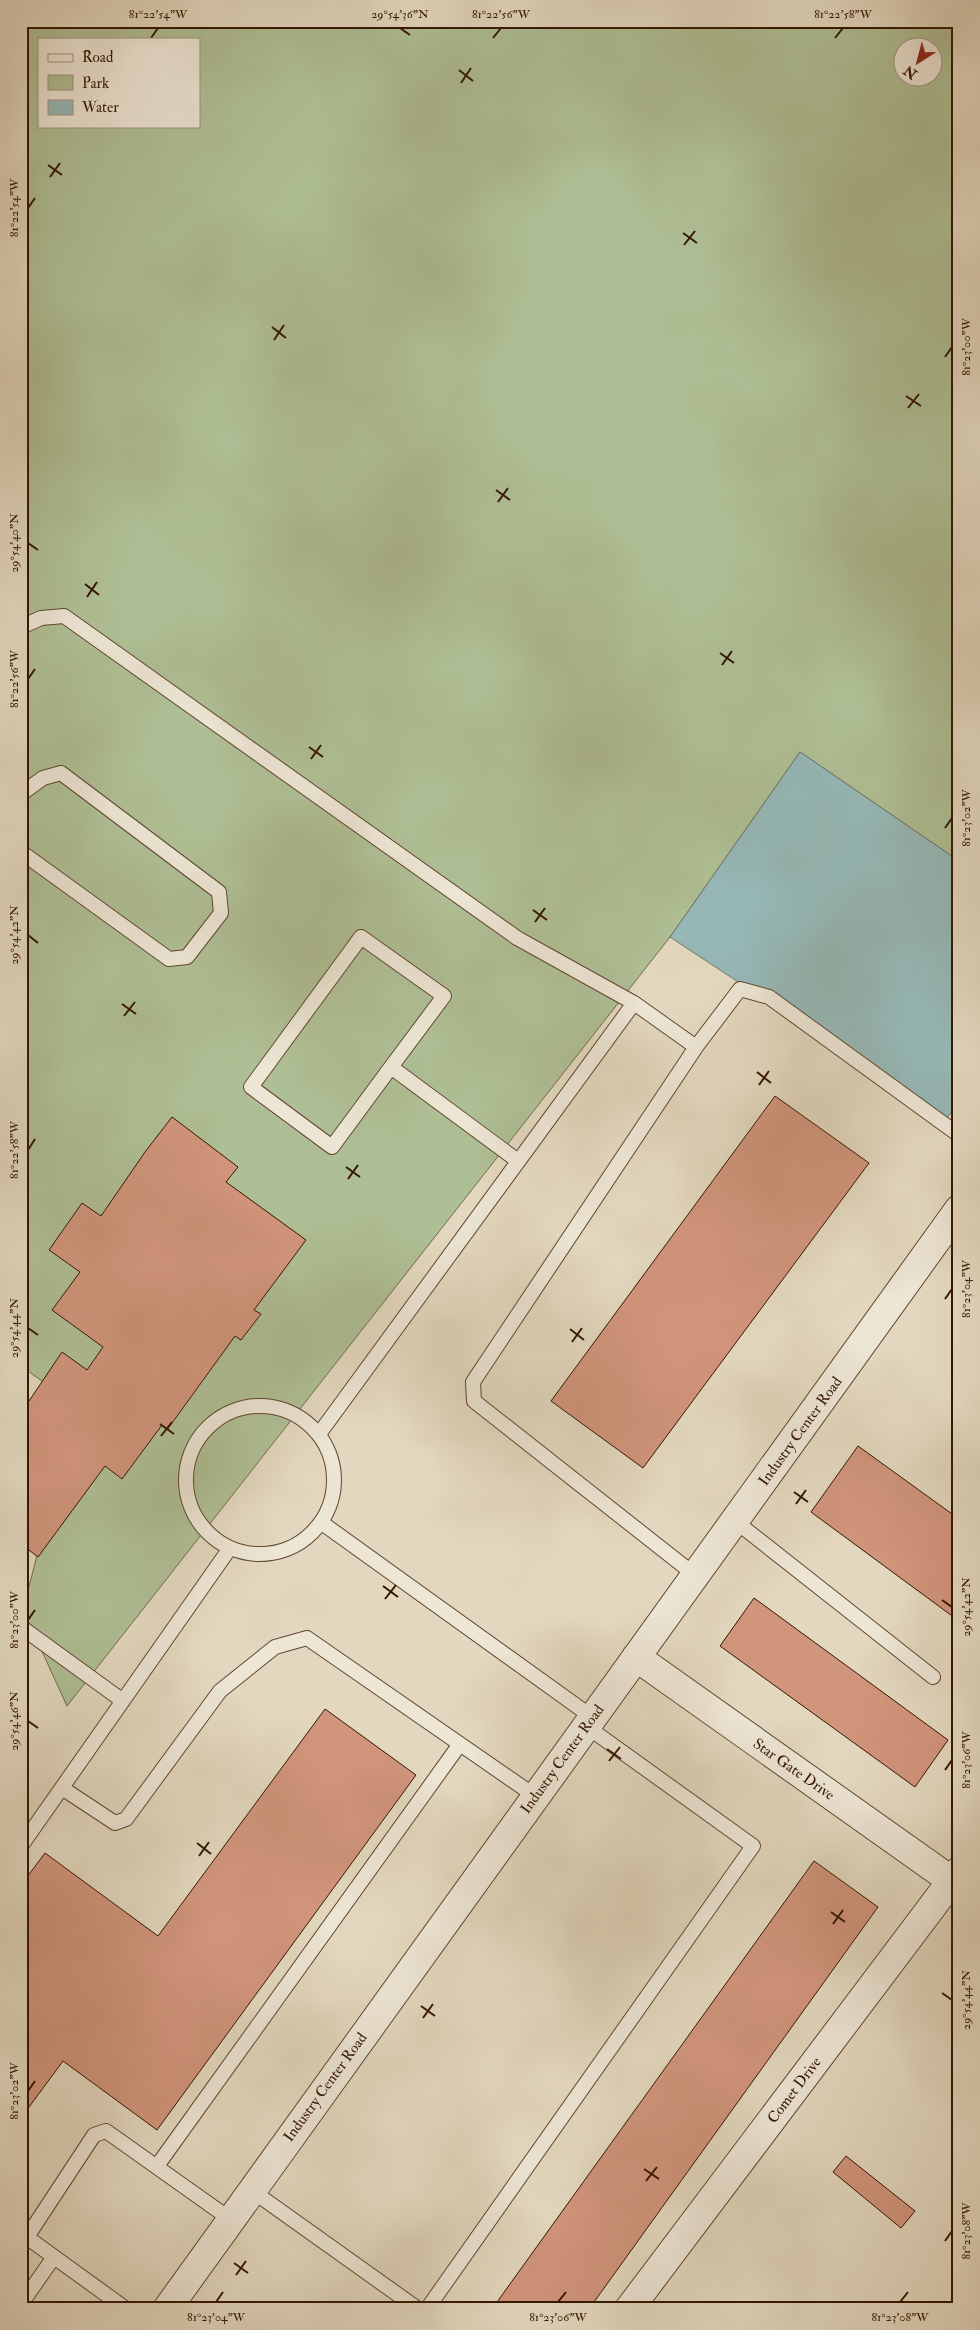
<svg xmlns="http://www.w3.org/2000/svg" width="980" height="2330" viewBox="0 0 980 2330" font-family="'IM FELL Double Pica',serif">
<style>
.green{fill:#afbf95;stroke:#726a4b;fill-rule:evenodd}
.water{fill:#96b9b8;stroke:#6f776f}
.building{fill:#d1957c;stroke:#341501}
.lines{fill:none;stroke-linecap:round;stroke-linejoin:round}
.lane-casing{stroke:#604630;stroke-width:16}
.street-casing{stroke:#604630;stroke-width:30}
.lane{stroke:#ede6d5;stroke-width:14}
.street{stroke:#ede6d5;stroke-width:28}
.ticks{fill:none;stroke:#341501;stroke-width:2}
.labels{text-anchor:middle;stroke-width:4;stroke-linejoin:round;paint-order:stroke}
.street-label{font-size:15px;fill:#341501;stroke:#ede6d5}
.neatline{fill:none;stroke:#341501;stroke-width:2}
.ticks-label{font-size:12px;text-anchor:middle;fill:#341501}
</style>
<rect width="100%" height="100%" fill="#e3d8bf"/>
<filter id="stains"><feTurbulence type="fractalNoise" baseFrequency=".004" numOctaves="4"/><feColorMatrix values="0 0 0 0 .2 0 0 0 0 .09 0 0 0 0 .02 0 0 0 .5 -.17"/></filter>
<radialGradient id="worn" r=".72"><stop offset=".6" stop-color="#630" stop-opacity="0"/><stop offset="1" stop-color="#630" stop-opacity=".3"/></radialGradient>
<path class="green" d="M21,21H959V861L800,752L670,937L67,1706L23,1610L68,1435L85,1412L21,1366ZM39,39H199V126H39ZM902,48H932V78H902Z"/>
<path class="water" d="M800,752L959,861V1103L946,1119L670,937Z"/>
<path class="building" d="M775,1096L869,1163L643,1468L551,1401Z
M172,1117L238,1167L226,1182L306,1240L254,1310L261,1314L241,1340L235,1336L167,1430L162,1425L122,1479L105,1466L38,1557L21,1544V1395L29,1401L62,1352L87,1370L103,1347L52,1310L80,1272L49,1250L82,1203L101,1216L145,1152Z
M858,1446L959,1519V1621L811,1512Z
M754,1598L948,1740L915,1787L720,1646Z
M325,1709L416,1775L157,2130L63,2061L21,2118V1885L45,1853L158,1936Z
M814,1861L878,1907L589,2309H492Z
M846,2156L915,2211L901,2228L833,2172Z"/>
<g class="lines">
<defs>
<path id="lane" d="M21,627L41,618L64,616L517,938L634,1003L696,1047
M21,794L43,778L61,773L219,892L221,913L187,957L169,959L21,852
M391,1067L444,996L361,937L251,1087L332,1147L391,1067L518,1161
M186 1480a74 74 0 1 1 148 0a74 74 0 1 1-148 0Z
M319,1434L634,1003
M735,1521L933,1677
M322,1523L592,1717
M695,1575L474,1401L473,1382L696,1047L740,989L769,997L959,1135
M21,1627L123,1701
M62,1788L115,1823L126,1819L220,1691L275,1647L307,1638L535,1796
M21,1846L230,1548
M157,2166L460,1744
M251,2190L418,2309
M21,2233L126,2309
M27,2237L94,2135L106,2131L230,2219
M21,2304L54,2257
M427,2309L753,1846L586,1726"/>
<path id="street" d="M636,1657L952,1881
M167,2309L959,1209
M629,2309L959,1871"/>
</defs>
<use href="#lane" class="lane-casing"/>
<use href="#street" class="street-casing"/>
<use href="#lane" class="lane"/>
<use href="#street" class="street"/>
</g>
<path class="ticks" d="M400,28L410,35M151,38L158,28M493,38L501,28M835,38L843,28M459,70L473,81M461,83L471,68M48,165L62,175M50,177L60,163M28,208L35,198M683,233L697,243M684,245L695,231M272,327L286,338M274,340L284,325M945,357L952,347M906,396L921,406M908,408L919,394M496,490L510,500M498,502L508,488M28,543L38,550M85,584L99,595M87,597L97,582M720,653L734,663M722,665L732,651M28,679L35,669M309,747L323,757M311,759L321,745M945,828L952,818M533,910L547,920M535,922L545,908M28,935L38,943M122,1004L136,1014M124,1016L135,1002M757,1072L771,1083M759,1085L769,1071M28,1150L35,1139M346,1167L360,1177M348,1179L358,1165M945,1299L952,1289M28,1328L38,1335M570,1329L584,1340M572,1342L582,1328M160,1424L174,1434M161,1436L172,1422M794,1492L808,1502M796,1504L806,1490M383,1586L398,1597M385,1599L396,1585M942,1600L952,1607M28,1620L35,1610M28,1721L38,1728M607,1749L621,1759M609,1761L620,1747M945,1770L952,1760M197,1843L211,1854M199,1856L209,1842M831,1912L845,1922M833,1924L843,1910M942,1993L952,2000M421,2006L435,2016M423,2018L433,2004M28,2091L35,2081M644,2169L659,2179M646,2181L657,2167M945,2241L952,2231M234,2263L248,2273M236,2275L246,2261M216,2302L223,2292M558,2302L566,2292M900,2302L908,2292"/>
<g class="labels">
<g class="street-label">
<text transform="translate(800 1431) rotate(-54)" y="5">Industry Center Road</text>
<text transform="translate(562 1759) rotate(-54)" y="5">Industry Center Road</text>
<text transform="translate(794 1769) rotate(35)" y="5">Star Gate Drive</text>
<text transform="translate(325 2087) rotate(-54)" y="5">Industry Center Road</text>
<text transform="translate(794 2090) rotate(-53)" y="5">Comet Drive</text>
</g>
</g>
<rect width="980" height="2330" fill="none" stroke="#e3d8bf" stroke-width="55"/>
<rect x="38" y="38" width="162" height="90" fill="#ede6d5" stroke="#a39280"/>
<rect x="48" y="54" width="25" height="8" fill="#ede6d5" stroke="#a39280"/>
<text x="82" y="62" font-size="15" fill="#341501">Road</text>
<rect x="48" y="75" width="25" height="15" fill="#afbf95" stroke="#a39280"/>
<text x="82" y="88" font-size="15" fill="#341501">Park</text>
<rect x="48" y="100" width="25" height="15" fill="#96b9b8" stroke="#a39280"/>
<text x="82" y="112" font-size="15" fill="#341501">Water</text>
<g transform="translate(918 62) rotate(216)"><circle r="24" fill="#ede6d5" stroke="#a39280"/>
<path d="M0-4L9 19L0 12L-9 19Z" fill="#8f2418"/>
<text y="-8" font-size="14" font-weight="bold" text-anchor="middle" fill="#341501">N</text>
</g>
<rect x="28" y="28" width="924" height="2274" class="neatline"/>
<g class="ticks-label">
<text x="158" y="18">81°22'54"W</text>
<text x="400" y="18">29°54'36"N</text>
<text x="501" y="18">81°22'56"W</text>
<text x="843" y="18">81°22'58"W</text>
<text transform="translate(14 208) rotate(-90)" y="4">81°22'54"W</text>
<text transform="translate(966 347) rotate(-90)" y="4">81°23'00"W</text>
<text transform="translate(14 543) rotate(-90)" y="4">29°54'40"N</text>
<text transform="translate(14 679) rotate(-90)" y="4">81°22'56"W</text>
<text transform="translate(966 818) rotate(-90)" y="4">81°23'02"W</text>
<text transform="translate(14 935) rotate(-90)" y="4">29°54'42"N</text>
<text transform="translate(14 1150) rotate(-90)" y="4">81°22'58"W</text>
<text transform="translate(966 1289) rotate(-90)" y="4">81°23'04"W</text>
<text transform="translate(14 1328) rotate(-90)" y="4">29°54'44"N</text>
<text transform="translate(966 1607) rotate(-90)" y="4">29°54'42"N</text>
<text transform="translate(14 1620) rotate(-90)" y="4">81°23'00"W</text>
<text transform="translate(14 1721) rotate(-90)" y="4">29°54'46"N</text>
<text transform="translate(966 1760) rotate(-90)" y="4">81°23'06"W</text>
<text transform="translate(966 2000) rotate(-90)" y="4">29°54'44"N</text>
<text transform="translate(14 2091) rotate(-90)" y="4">81°23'02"W</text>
<text transform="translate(966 2231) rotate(-90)" y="4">81°23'08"W</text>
<text x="216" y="2321">81°23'04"W</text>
<text x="558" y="2321">81°23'06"W</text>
<text x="900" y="2321">81°23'08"W</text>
</g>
<rect width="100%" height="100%" filter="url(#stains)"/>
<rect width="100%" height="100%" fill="url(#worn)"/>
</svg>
